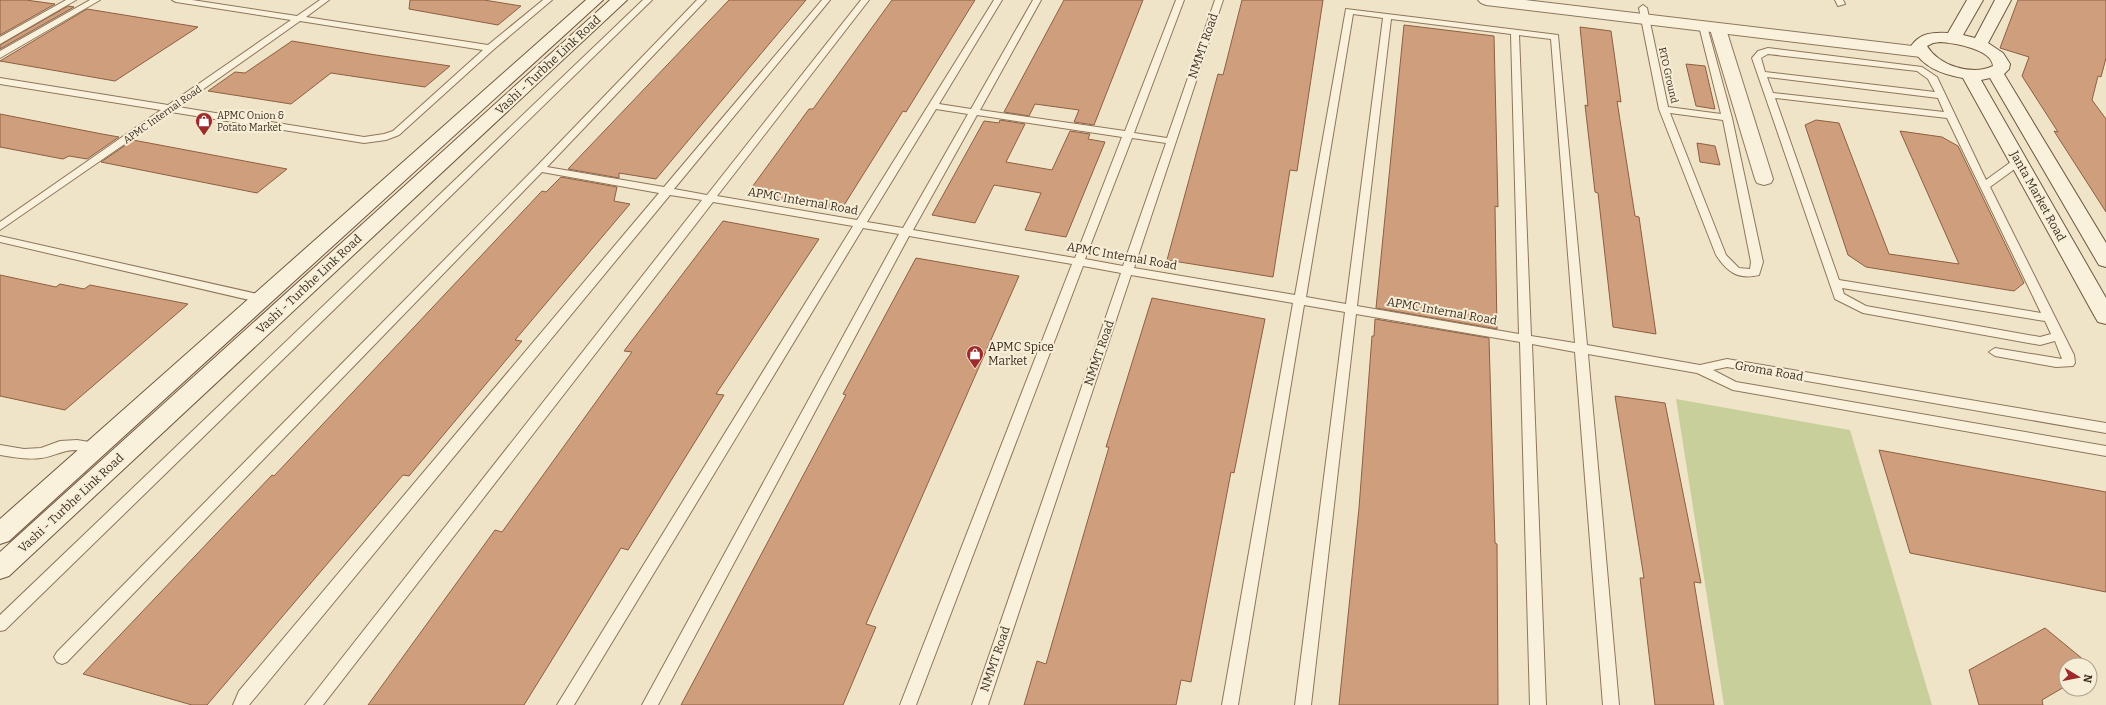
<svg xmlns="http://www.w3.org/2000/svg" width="2106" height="705" viewBox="0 0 2106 705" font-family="Bitter,serif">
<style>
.green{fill:#c9cf9b}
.building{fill:#cf9f7d;stroke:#8d5f41}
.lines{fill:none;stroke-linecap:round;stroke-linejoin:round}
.service-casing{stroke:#8d765c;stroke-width:2}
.minor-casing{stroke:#8d765c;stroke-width:2}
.tertiary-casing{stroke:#8d765c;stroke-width:2}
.secondary-casing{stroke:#6f573f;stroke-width:2}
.service{fill:#faf1dc;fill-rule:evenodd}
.minor{fill:#faf1dc;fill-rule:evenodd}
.tertiary{fill:#faf1dc;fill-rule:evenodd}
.secondary{fill:#faf1dc;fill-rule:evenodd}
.labels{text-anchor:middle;stroke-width:4;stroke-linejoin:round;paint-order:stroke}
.far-street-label{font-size:10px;fill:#3d2e20;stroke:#f7eed8}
.far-poi-label{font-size:10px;fill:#3d2e20;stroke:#f7eed8;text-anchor:start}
.street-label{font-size:12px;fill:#3d2e20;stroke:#f7eed8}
.poi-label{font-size:12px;fill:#3d2e20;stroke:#f7eed8;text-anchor:start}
</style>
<rect width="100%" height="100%" fill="#f0e4c8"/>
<path class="green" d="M1676,399L1850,430L1932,705H1724Z"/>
<path class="building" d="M0,0H26L55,4L0,35Z
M410,0H484L521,6L498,25L409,9Z
M729,0H806L656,179L619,173V178L568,169Z
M892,0H975L906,112L903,111L841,210L747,194L809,109H813Z
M1064,0H1143L1094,125L1074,122L1079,110L1035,104L1029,116L1004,112Z
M1242,0H1323L1297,171L1290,170L1273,277L1167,260L1218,74L1223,75Z
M2018,0H2106V58L2101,77L2098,76L2092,100L2106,119V212L2054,131L2058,132L2022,76L2029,57L2000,48Z
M68,6L74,7L0,49V45Z
M87,9L198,27L115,81L0,61Z
M1404,25L1494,36L1498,207L1495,206L1497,329L1376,308Z
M1580,27L1611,31L1621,102L1617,101L1635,216L1639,217L1656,334L1613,327L1598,193L1595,192L1585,105L1588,106Z
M292,41L376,55L450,66L425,87L331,73L291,104L208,91L235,72L245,73Z
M1686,64L1705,66L1715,109L1696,106Z
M0,114L102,134L119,137L87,159L69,156L63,159L0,147Z
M1000,120L1025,124L1006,162L1052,170L1070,131L1090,134L1088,139L1105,142L1066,237L1025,230L1041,193L994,185L975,223L932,215L984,121L999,123Z
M1816,120L1839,123L1889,254L1959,264L1900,131L1942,137L1958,146L2024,283L2014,291L1866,267L1848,255L1805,125Z
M133,140L287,169L257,193L101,162Z
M1697,143L1715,146L1720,165L1700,162Z
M561,177L617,187L614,201L630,204L515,340L522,341L409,476L403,475L207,705H192L83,674L272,475L274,476L542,191L546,192Z
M723,221L819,239L716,394L724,395L628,550L621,548L524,705H368L495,530L502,532L632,352L624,351Z
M916,258L1019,276L866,624L876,627L843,705H681L846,395L843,394Z
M0,275L56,287L60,284L84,289L90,285L188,304L65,410L0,396Z
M1152,298L1265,319L1234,473L1231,472L1191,682L1181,680L1176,705H1024L1037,661L1046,664L1109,447H1106Z
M1375,319L1489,338L1495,543L1497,544L1498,705H1339L1359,508L1372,336H1374Z
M1615,396L1665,403L1701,583L1694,582L1714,705H1655L1640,578H1644Z
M1879,450L2106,492V592L1910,553Z
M2045,628L2090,665H2066V686L2042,700L2043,705H1979L1969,670Z"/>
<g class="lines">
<defs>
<path id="service" d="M66,0H76L0,44V37Z
M90,0H100L0,58V51Z
M172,0H192L297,16L320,0H329L306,17L488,45L543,0H552L493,50L399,135L386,140L364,143L171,112L0,230V222L161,110L0,84V78L168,105L291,20L176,2ZM300,21L483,50L393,131L384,134L364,137L178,107Z
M643,0H652L5,630L0,631V615Z
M697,0H706L547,167L664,187L822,0H830L674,189L707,195L861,0H869L717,196L857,220L994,0H1002L939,104L971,109L1033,0H1041L980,110L1125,131L1176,0H1184L1134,133L1167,138L1215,0H1223L1134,268L1295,295L1346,9L1558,35L1587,345L1700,365L1727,359L2106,423V433L1727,367L1713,370L1736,382L2106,446V456L1733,390L1697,373L1588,354L1619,705H1603L1575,352L1532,344L1546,705H1530L1520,342L1356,314L1311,705H1295L1345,312L1304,305L1238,705H1222L1293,303L1131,275L988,705H972L1121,273L1083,266L916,705H900L1072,264L909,236L658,705H642L899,234L863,228L574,705H557L853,226L713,202L323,705H305L702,200L670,195L249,705H233L239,691L659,193L542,172L67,662L62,664L57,662L54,657L57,652L536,167ZM1353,14L1383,18L1346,304L1306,297ZM1391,19L1511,34L1519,334L1357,306ZM1519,35L1551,39L1575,343L1531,336ZM936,109L968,114L903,228L867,222ZM977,115L1122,137L1075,258L913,230ZM1132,138L1166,143L1123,266L1085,259Z
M1835,0H1843L1845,4L1838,6Z
M1643,5L1647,8L1668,107L1721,114L1699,26L1703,23L1707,26L1732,118L1763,262L1759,275C1738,280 1727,272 1716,255L1659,109L1639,8ZM1670,113L1723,120L1751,262L1750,269L1739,268L1726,255Z
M1768,48L1922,67L1937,77L1986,180L2015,159H2023V163L1990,187L2074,355L2075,363L2073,366L2056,367L1995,356L1989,352L1995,348L2062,359L2055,341L2040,345L1863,313L1835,299L1752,58L1758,51ZM1768,54L1917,71L1928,79L1935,92L1765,72L1761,58ZM1767,77L1938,98L1944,112L1773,93ZM1775,98L1947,118L2041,313L1839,280ZM1842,288L2045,321L2051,334L2040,337L1866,306L1844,294Z
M0,236L262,295L268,299L262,303L0,242Z
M77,440L102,444L103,448L102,452C93,454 83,450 74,450C60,451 52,457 41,458C27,460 14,457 0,455V445L24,449L41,448L60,441Z"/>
<path id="minor" d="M1718,24L1724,26L1726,29L1773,179L1771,183L1764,185L1757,183L1755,179L1710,29L1712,26Z"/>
<path id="tertiary" d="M1478,0H1525L1921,47L1927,49L1929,52L1927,55L1921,57L1486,5L1481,3Z"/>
<path id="secondary" d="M586,0H603L9,541L0,544V519Z
M610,0H627L9,576L0,579V552Z
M1967,0H1983L1963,35L1975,38L1995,0H2011L1988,43L2003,53L2010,64L2009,69L2004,74L2106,243V267L2099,265L2096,260L1990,78L1981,80L2106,298V324L2098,322L2095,317L1963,78C1941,74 1922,67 1911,46C1920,33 1933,32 1948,33ZM1940,42C1954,43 1992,49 1993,66C1972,76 1939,66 1927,46L1933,43Z"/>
</defs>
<use href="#service" class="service-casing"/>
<use href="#minor" class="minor-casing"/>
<use href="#tertiary" class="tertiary-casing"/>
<use href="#secondary" class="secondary-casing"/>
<use href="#service" class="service"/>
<use href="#minor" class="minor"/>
<use href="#tertiary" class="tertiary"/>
<use href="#secondary" class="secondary"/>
</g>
<defs>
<symbol id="shop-pin" viewBox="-11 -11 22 30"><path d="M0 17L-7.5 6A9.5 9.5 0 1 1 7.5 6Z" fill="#9e2a2b" stroke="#f7eed8"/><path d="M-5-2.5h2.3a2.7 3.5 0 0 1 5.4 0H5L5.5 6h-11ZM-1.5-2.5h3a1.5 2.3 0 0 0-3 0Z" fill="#fff"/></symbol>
</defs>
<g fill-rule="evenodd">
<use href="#shop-pin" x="194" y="111" width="20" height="27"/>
<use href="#shop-pin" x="965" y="344" width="20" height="27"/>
</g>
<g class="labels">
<g class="far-street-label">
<text transform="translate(1669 75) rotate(77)" y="4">RTO Ground</text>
<text transform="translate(162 114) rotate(-35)" y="4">APMC Internal Road</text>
</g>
<g class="far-poi-label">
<text x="217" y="119">APMC Onion &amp;<tspan x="217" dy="12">Potato Market</tspan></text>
</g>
<g class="street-label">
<text transform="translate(1203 46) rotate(-71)" y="4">NMMT Road</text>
<text transform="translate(548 65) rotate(-43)" y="4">Vashi - Turbhe Link Road</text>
<text transform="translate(2038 196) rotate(61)" y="4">Janta Market Road</text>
<text transform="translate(803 201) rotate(10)" y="4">APMC Internal Road</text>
<text transform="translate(1122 256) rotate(10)" y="4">APMC Internal Road</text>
<text transform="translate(309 284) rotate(-43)" y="4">Vashi - Turbhe Link Road</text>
<text transform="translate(1442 311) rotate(10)" y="4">APMC Internal Road</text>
<text transform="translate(1099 353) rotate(-71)" y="4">NMMT Road</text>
<text transform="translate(1769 371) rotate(10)" y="4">Groma Road</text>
<text transform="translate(71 503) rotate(-43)" y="4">Vashi - Turbhe Link Road</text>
<text transform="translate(995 659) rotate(-71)" y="4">NMMT Road</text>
</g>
<g class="poi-label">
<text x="988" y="351">APMC Spice<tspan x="988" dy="14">Market</tspan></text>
</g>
</g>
<g transform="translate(2078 677) rotate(100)"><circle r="19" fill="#f7eed8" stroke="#ada18e"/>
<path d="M0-3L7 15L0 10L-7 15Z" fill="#9e2a2b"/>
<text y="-6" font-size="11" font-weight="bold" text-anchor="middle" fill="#3d2e20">N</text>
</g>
</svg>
